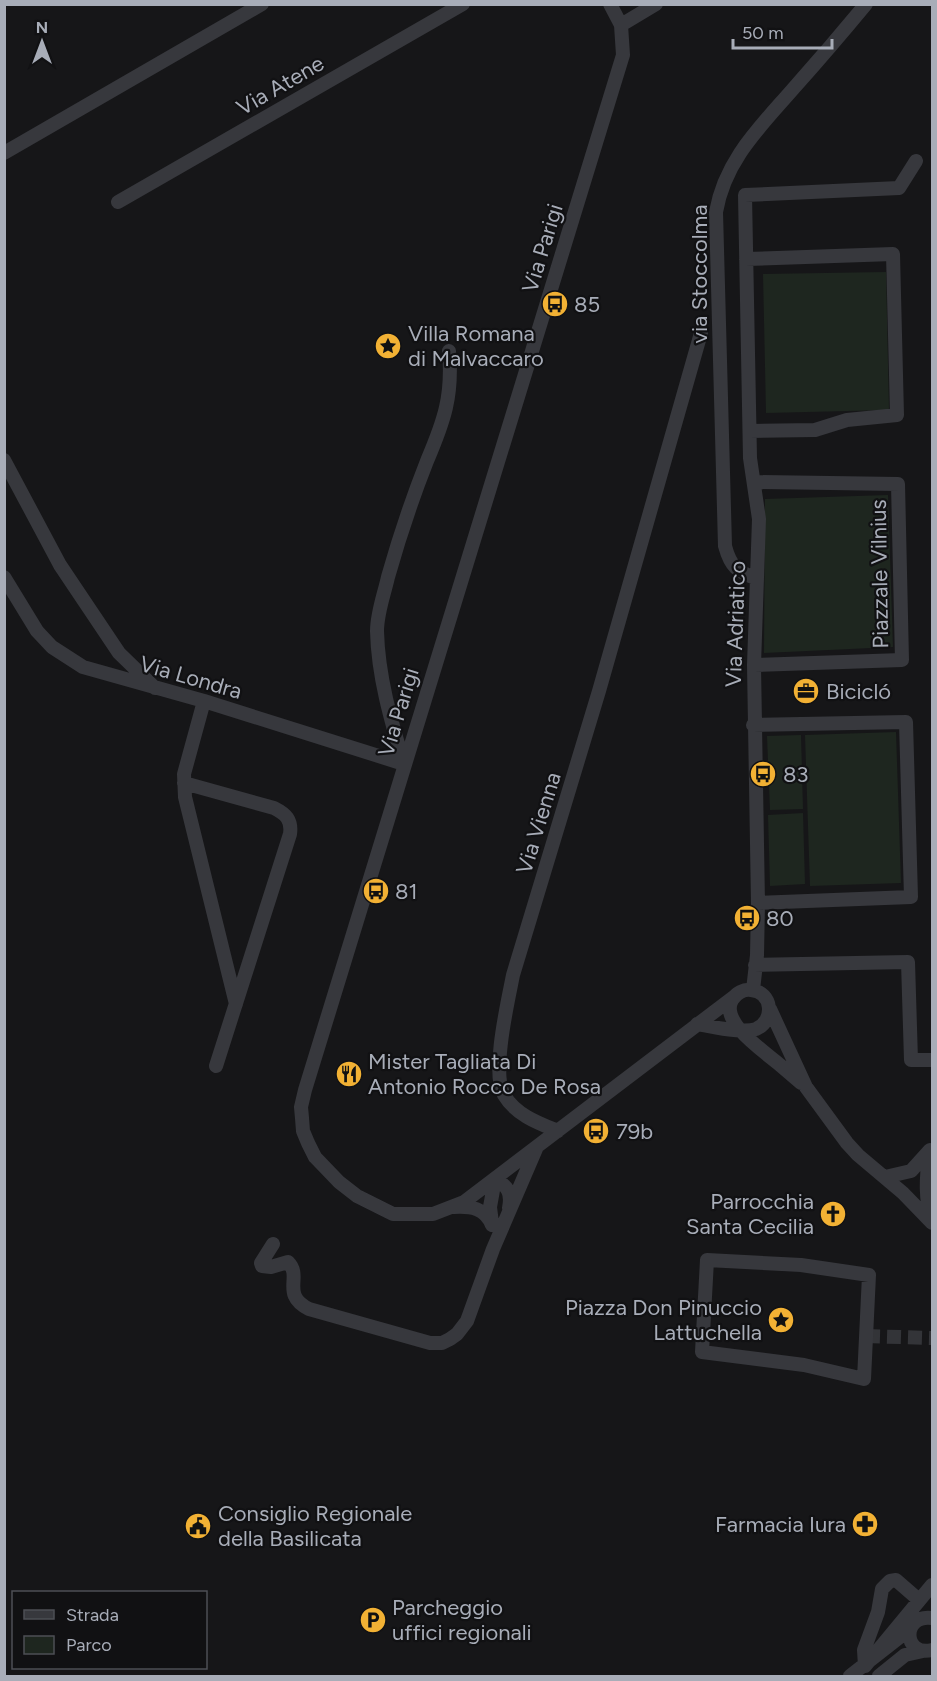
<svg xmlns="http://www.w3.org/2000/svg" width="937" height="1681" viewBox="0 0 937 1681" font-family="Figtree,sans-serif">
<style>
.green{fill:#1e261f}
.lines{fill:none;stroke-linecap:round;stroke-linejoin:round}
.minor-tunnel{stroke:#333438;stroke-width:14;stroke-dasharray:14 7;stroke-linecap:butt}
.minor{stroke:#37383d;stroke-width:14}
.labels{text-anchor:middle;stroke-width:4.5;stroke-linejoin:round;paint-order:stroke}
.street-label{font-size:22px;fill:#a8adb8;stroke:#111113}
.poi-label{font-size:22px;fill:#a8adb8;stroke:#111113;text-anchor:start}
</style>
<rect width="100%" height="100%" fill="#161618"/>
<path class="green" d="M886,272L889,410L766,413L763,274Z
M888,495L893,647L764,653L765,499Z
M896,732L901,883L810,886L805,735Z
M801,735L803,809L770,810L767,736Z
M803,813L805,884L770,886L768,815Z"/>
<g class="lines">
<path class="minor-tunnel" d="M866,1336L932,1338"/>
<path class="minor" d="M610,4L621,25L623,55L305,1090L301,1107L302,1118L303,1131L308,1143L315,1157L339,1182L357,1196L393,1214H433L464,1202L735,996
M621,25L656,4
M4,153L262,4
M118,202L463,4
M746,259L893,254L897,415L847,420L815,430L750,431
M4,460L60,565L119,653L155,688
M754,482L898,484L902,660L754,665
M4,577L37,631L52,647L83,667L204,701L404,764
M757,579C737,571 731,568 725,546L716,212C725,160 760,127 793,89C818,61 842,33 866,4
M204,701L184,774L185,797L236,1004
M753,725L906,722L911,897L758,903
M404,764C391,721 378,676 377,631C377,613 384,595 388,577C399,538 412,499 427,461C444,421 453,396 449,351
M184,783L274,808C286,814 292,820 290,834L216,1066
M755,965L908,962L911,1060H932
M753,990L757,955L758,903L754,665L759,519L750,458L745,195L899,188L916,161
M770,1009L806,1087L847,1143L858,1155L903,1193L932,1223
M697,1024C711,1026 742,1034 756,1029C775,1021 773,992 751,990C744,989 736,993 732,1000C719,1022 765,1052 780,1065C787,1071 794,1077 801,1083
M558,1131C538,1123 516,1115 504,1095C491,1073 508,1001 513,975L599,691L701,333
M929,1152C927,1175 924,1197 932,1219
M885,1177L911,1171L930,1150
M454,1207C471,1206 485,1208 492,1225
M492,1223L490,1207L495,1179C508,1186 512,1193 509,1208
M273,1244L261,1263L262,1266L271,1267L288,1262C303,1277 280,1294 309,1309L430,1343H442L450,1339L457,1334L467,1321L493,1249L536,1149
M707,1260L801,1265L869,1275L864,1379L804,1365L702,1352Z
M932,1618C901,1614 903,1657 932,1650
M865,1666L864,1650L878,1612L882,1589L890,1581L896,1580L919,1600
M865,1666L932,1585
M850,1676L910,1629
M879,1676L905,1655L923,1651"/>
</g>
<defs>
<symbol id="bus-disc" viewBox="-11 -11 22 22"><circle r="9.5" fill="#f2b134" stroke="#111113"/><path d="M-5-6H5V4H4V6H2V4H-2V6H-4V4H-5ZM-3.5-4V0h7V-4ZM-3.5 1.2v1.5H-2V1.2ZM2 1.2v1.5H3.5V1.2Z" fill="#111"/></symbol>
<symbol id="sight-disc" viewBox="-11 -11 22 22"><circle r="9.5" fill="#f2b134" stroke="#111113"/><path d="M0-6L1.8-2.2L6-1.7L2.9 1.2L3.7 5.4L0 3.3L-3.7 5.4L-2.9 1.2L-6-1.7L-1.8-2.2Z" fill="#111"/></symbol>
<symbol id="office-disc" viewBox="-11 -11 22 22"><circle r="9.5" fill="#f2b134" stroke="#111113"/><path d="M-6-3h4V-5.5h4V-3h4V5H-6ZM-1-4.5V-3h2v-1.5ZM-6 0V1H6V0Z" fill="#111"/></symbol>
<symbol id="restaurant-disc" viewBox="-11 -11 22 22"><circle r="9.5" fill="#f2b134" stroke="#111113"/><path d="M-5-6h1v4h1v-4h1v4h1v-4h1v5L-1.5 .5V6h-2V.5L-5-1ZM5-6V6H3V1.5H1.5Q1.5-4 5-6Z" fill="#111"/></symbol>
<symbol id="church-disc" viewBox="-11 -11 22 22"><circle r="9.5" fill="#f2b134" stroke="#111113"/><path d="M-1.2-6h2.4v3.5h3.3v2.4h-3.3V6h-2.4V-.1h-3.3v-2.4h3.3Z" fill="#111"/></symbol>
<symbol id="pharmacy-disc" viewBox="-11 -11 22 22"><circle r="9.5" fill="#f2b134" stroke="#111113"/><path d="M-2-6h4v4h4v4h-4v4h-4v-4h-4v-4h4Z" fill="#111"/></symbol>
<symbol id="civic-disc" viewBox="-11 -11 22 22"><circle r="9.5" fill="#f2b134" stroke="#111113"/><path d="M-.6-6.5H3V-4.5H.6V-3L4-1V1h2V6H-6V1h2V-1L-.6-3ZM-1.2 2.5V6h2.4V2.5Z" fill="#111"/></symbol>
<symbol id="parking-disc" viewBox="-11 -11 22 22"><circle r="9.5" fill="#f2b134" stroke="#111113"/><path d="M-3.5-5.5H1a3.5 3.5 0 0 1 0 7H-1V5.5H-3.5ZM-1-3.4V-.6H.8a1.4 1.4 0 0 0 0-2.8Z" fill="#111"/></symbol>
</defs>
<g fill-rule="evenodd">
<use href="#bus-disc" x="540" y="289" width="30" height="30"/>
<use href="#sight-disc" x="373" y="331" width="30" height="30"/>
<use href="#office-disc" x="791" y="676" width="30" height="30"/>
<use href="#bus-disc" x="748" y="759" width="30" height="30"/>
<use href="#bus-disc" x="361" y="876" width="30" height="30"/>
<use href="#bus-disc" x="732" y="903" width="30" height="30"/>
<use href="#restaurant-disc" x="334" y="1059" width="30" height="30"/>
<use href="#bus-disc" x="581" y="1116" width="30" height="30"/>
<use href="#church-disc" x="818" y="1199" width="30" height="30"/>
<use href="#sight-disc" x="766" y="1305" width="30" height="30"/>
<use href="#pharmacy-disc" x="850" y="1509" width="30" height="30"/>
<use href="#civic-disc" x="183" y="1511" width="30" height="30"/>
<use href="#parking-disc" x="358" y="1605" width="30" height="30"/>
</g>
<g class="labels">
<g class="street-label">
<text transform="translate(280 85) rotate(-30)" y="8">Via Atene</text>
<text transform="translate(542 248) rotate(-73)" y="8">Via Parigi</text>
<text transform="translate(699 274) rotate(-90)" y="8">via Stoccolma</text>
<text transform="translate(879 574) rotate(-91)" y="8">Piazzale Vilnius</text>
<text transform="translate(735 624) rotate(-88)" y="8">Via Adriatico</text>
<text transform="translate(191 677) rotate(16)" y="8">Via Londra</text>
<text transform="translate(398 712) rotate(-73)" y="8">Via Parigi</text>
<text transform="translate(538 823) rotate(-73)" y="8">Via Vienna</text>
</g>
<g class="poi-label">
<text x="574" y="312">85</text>
<text x="408" y="341">Villa Romana<tspan x="408" dy="25">di Malvaccaro</tspan></text>
<text x="826" y="699">Bicicló</text>
<text x="783" y="782">83</text>
<text x="395" y="899">81</text>
<text x="766" y="926">80</text>
<text x="368" y="1069">Mister Tagliata Di<tspan x="368" dy="25">Antonio Rocco De Rosa</tspan></text>
<text x="616" y="1139">79b</text>
<text x="814" y="1209" text-anchor="end">Parrocchia<tspan x="814" dy="25">Santa Cecilia</tspan></text>
<text x="762" y="1315" text-anchor="end">Piazza Don Pinuccio<tspan x="762" dy="25">Lattuchella</tspan></text>
<text x="218" y="1521">Consiglio Regionale<tspan x="218" dy="25">della Basilicata</tspan></text>
<text x="846" y="1532" text-anchor="end">Farmacia Iura</text>
<text x="392" y="1615">Parcheggio<tspan x="392" dy="25">uffici regionali</tspan></text>
</g>
</g>
<rect width="937" height="1681" fill="none" stroke="#a8adb8" stroke-width="12"/>
<rect x="12" y="1591" width="195" height="78" fill="#111113" stroke="#4d4f55" stroke-width="1.5"/>
<rect x="24" y="1610" width="30" height="9" fill="#37383d" stroke="#4d4f55" stroke-width="1.5"/>
<text x="66" y="1621" font-size="18" fill="#a8adb8">Strada</text>
<rect x="24" y="1636" width="30" height="18" fill="#1e261f" stroke="#4d4f55" stroke-width="1.5"/>
<text x="66" y="1651" font-size="18" fill="#a8adb8">Parco</text>
<g transform="translate(42 42)" stroke="#111113" stroke-width="4.5" paint-order="stroke">
<path d="M0-4.5L10 22L0 15L-10 22Z" fill="#a8adb8"/>
<text y="-9" font-size="16" font-weight="bold" text-anchor="middle" fill="#a8adb8">N</text>
</g>
<path d="M733 39v9h99v-9" fill="none" stroke="#a8adb8" stroke-width="3"/>
<text x="742" y="39" font-size="18" fill="#a8adb8" stroke="#111113" stroke-width="4.5" paint-order="stroke">50 m</text>
</svg>
